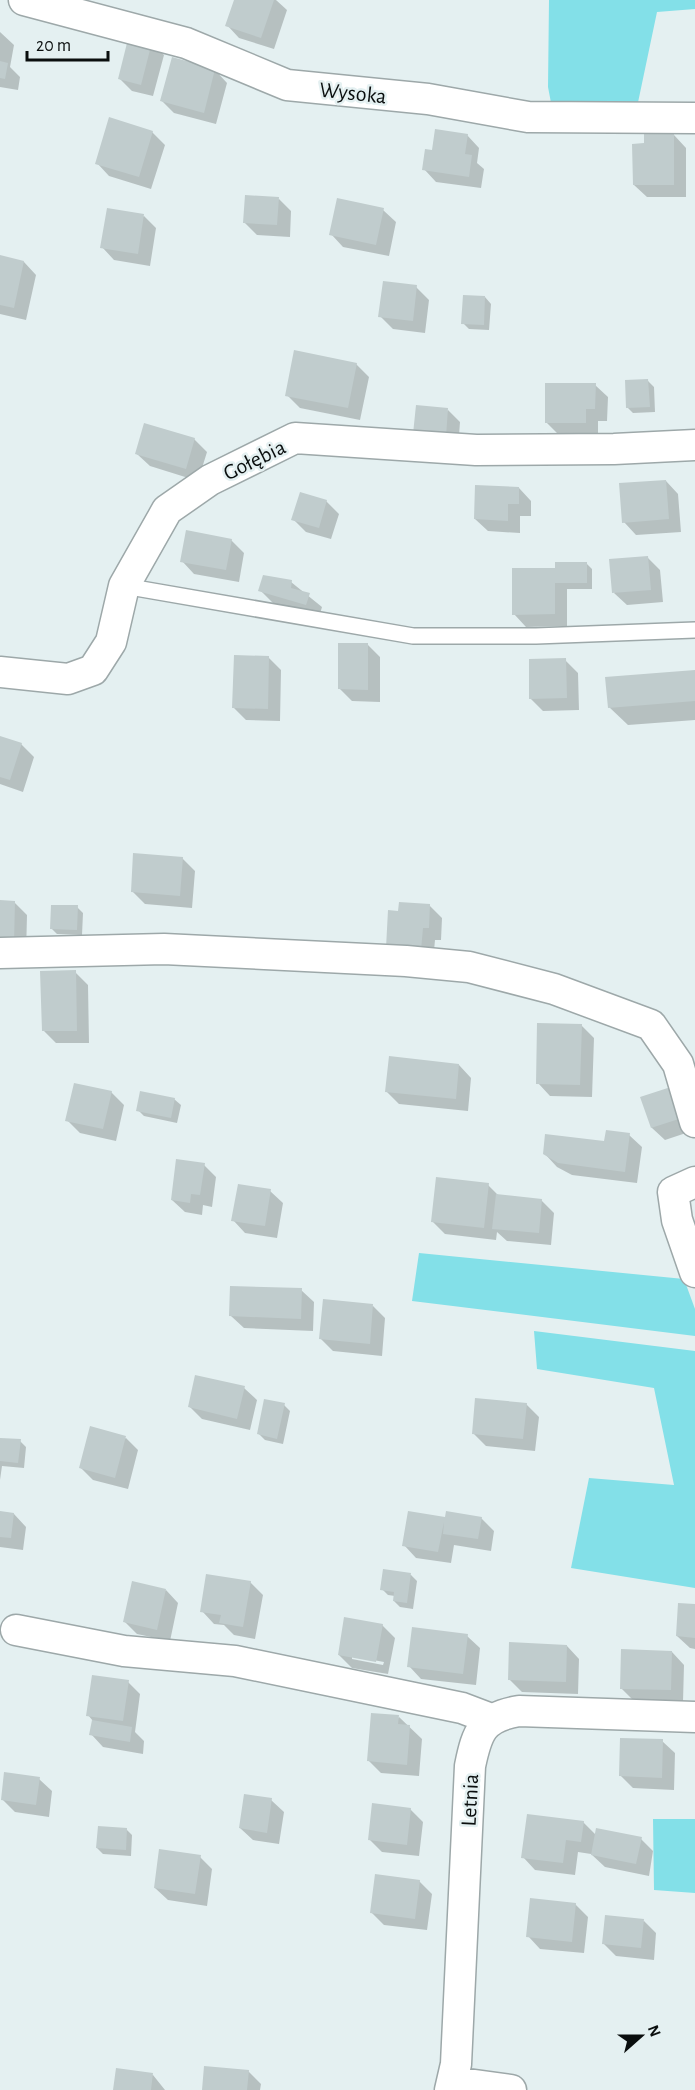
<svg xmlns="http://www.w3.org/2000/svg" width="695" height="2090" viewBox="0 0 695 2090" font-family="'Alegreya Sans',sans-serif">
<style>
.green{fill:#83e0e8}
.shadow{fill:#0003;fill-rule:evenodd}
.building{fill:#c0cccd}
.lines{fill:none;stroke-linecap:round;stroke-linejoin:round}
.service-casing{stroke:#9da8a9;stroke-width:18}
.minor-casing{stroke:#9da8a9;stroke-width:33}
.service{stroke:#fff;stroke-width:15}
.minor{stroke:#fff;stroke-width:30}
.labels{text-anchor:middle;stroke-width:5;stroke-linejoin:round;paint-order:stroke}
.street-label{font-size:22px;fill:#0a0e0e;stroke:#e4f0f1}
</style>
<rect width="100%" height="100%" fill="#e4f0f1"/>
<path class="green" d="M549,0H695V9L657,12L632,131L556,129L548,87Z
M419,1253L684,1279L695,1309V1336L412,1301Z
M534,1331L695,1351V1588L571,1568L589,1478L674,1485L654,1388L537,1369Z
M653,1819H695V1893L654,1890Z"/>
<path class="shadow" d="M235,0H276L287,10L274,49L239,38L227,25Z
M0,32L14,45L10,67L20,77L18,90L0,87Z
M151,43L164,55L153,96L132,91L119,78Z
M215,70L227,83L216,124L174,113L162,101Z
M152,132L165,145L151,189L109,176L97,163Z
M467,135L479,148L477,163L484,169L481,188L436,182L424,169Z
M674,135L686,148V197H647L634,185Z
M279,199L291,211L290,237L257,235L244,222Z
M383,210L396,222L389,256L343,247L331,234Z
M144,216L156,228L150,266L114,260L102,247Z
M0,257L24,262L36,275L26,320L0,314Z
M416,287L429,300L425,333L393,329L380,316Z
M485,297L491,304L489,330L469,329L463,323Z
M356,364L369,377L360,420L300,408L287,395Z
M648,381L654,387L655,412L633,413L627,407Z
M595,385L608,397L607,421H598V435H559L546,422Z
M448,410L460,422L458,449L428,446Z
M194,439L207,452L198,481L150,466L137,454Z
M666,481L678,494L681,532L636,535L624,522Z
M519,488L531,501V516H520V533L488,531L475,519Z
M326,501L339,514L331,539L306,532L293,519Z
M231,540L244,553L239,582L194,574L182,561Z
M647,557L660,570L663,602L627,605L614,593Z
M586,563L592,569V589H567V626L526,627L514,614L554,569Z
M291,582L322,607L319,617L273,603L260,590Z
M368,645L380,657V702L352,701L339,688Z
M268,657L281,670L280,721L246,720L234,708Z
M565,660L578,673L579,710L543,711L530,698Z
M695,672V720L628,725L609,707Z
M0,737L21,744L34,757L23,792L0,784Z
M182,858L195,871L192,908L145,904L132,891Z
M0,902H14L27,915L26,955L0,954Z
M429,905L442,918L441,940H435L433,962L400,960V912Z
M77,907L83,913L82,935L57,934L51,928Z
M75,972L88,985L89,1043H56L44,1031Z
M581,1025L594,1038L592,1097L550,1096L538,1083Z
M459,1065L471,1078L468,1111L399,1104L386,1091Z
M677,1086L695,1130L665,1140L652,1128L642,1098Z
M111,1092L124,1105L116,1141L80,1133L67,1120Z
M174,1099L181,1105L177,1123L144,1116L138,1110Z
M629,1135L642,1147L637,1183L572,1175L557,1167L545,1154L606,1143Z
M204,1165L216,1177L212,1207L203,1205L202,1215L185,1212L172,1200Z
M488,1185L499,1196L541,1200L554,1213L551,1245L507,1241L497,1232L496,1240L445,1234L433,1222Z
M270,1191L283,1203L277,1238L245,1233L233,1220Z
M301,1290L314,1302L313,1331L244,1328L231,1316Z
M373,1306L385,1318L382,1356L333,1351L321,1339Z
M244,1388L257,1400L250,1430L202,1419L189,1406Z
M526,1404L539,1417L535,1451L486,1446L474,1434Z
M284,1405L290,1411L283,1444L265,1440L259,1434Z
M126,1438L138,1450L128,1489L93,1480L80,1467Z
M0,1439L20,1441L26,1447L24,1468L2,1466L0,1480Z
M0,1512L14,1514L26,1527L23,1550L0,1547Z
M481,1518L494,1531L491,1551L454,1545L451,1563L416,1558L404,1545L446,1519Z
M384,1571L411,1575L417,1581L413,1609L400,1607L394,1601L395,1596L388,1595L382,1589Z
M250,1582L263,1595L255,1639L234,1635L224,1625L214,1624L202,1611Z
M166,1590L178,1603L170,1641L137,1634L125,1622Z
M695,1606V1649L690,1648L677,1636Z
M382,1625L395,1638L388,1674L352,1668L339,1655ZM352,1656L384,1662L383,1665L352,1659Z
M467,1636L480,1648L476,1685L421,1679L409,1666Z
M567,1646L579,1659L578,1694L522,1692L509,1679Z
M672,1652L684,1665L683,1702L634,1701L621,1688Z
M128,1682L140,1694L135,1732L144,1741L143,1754L103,1747L91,1734L93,1721L88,1715Z
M399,1717L422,1739L419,1776L381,1773L368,1760Z
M662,1741L675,1753L674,1790L633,1788L620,1775Z
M39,1779L52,1791L49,1817L15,1812L2,1799Z
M271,1800L284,1812L279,1844L253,1840L240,1828Z
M410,1809L423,1822L419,1856L382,1852L370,1840Z
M583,1822L596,1835L641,1839L653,1851L649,1876L605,1867L591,1854L578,1852L575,1875L535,1870L523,1857Z
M126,1829L132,1835L131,1856L103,1854L97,1848Z
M200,1857L212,1869L207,1906L168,1900L155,1888Z
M419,1881L432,1894L427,1930L384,1925L371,1912Z
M575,1904L588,1917L584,1953L540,1949L528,1936Z
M644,1921L656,1933L654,1960L616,1956L604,1944Z
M248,2071L261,2084L260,2090H203Z
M153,2075L165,2090H114Z"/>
<path class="building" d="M234,0H274L261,38L225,26Z
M129,35L152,42L141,85L118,79Z
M172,57L215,69L204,113L160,101Z
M0,61L8,63L5,79L0,78Z
M109,117L153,131L139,177L95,164Z
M435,129L468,134L465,154L472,155L469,177L422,170L425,149L432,150Z
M644,134H674V185H633L632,144L644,143Z
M245,195L279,197L277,225L243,223Z
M337,198L384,208L376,245L329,235Z
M107,208L144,214L138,254L100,248Z
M0,255L24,261L14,308L0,305Z
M383,281L417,285L413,321L378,317Z
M463,295L485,296L484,325L461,324Z
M294,350L357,363L348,408L285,396Z
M648,379L650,407L626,408L625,380Z
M545,383H596L595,409H586V423H545Z
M416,405L448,408L446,437L413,434Z
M144,423L195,438L186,469L135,454Z
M666,480L669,519L622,523L619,483Z
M475,485L519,487V504H508V521L474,519Z
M300,492L327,500L319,528L291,520Z
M186,530L232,539L226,570L180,562Z
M648,556L651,590L612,593L609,559Z
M555,562H587V583H555V614L512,615V568H555Z
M263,575L292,580L291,588L310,593L306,605L258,591Z
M338,643H368V690L338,689Z
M234,655L269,656L268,709L232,708Z
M566,658L567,698L529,699V659Z
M695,670V701L608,708L605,677Z
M0,736L22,743L10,780L0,777Z
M133,853L183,857L180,896L131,892Z
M0,900L15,901L14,943L0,942Z
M399,902L430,904L429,928H423L421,950L386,948L388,910L398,911Z
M51,905H78L77,930L50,929Z
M76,970L77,1031H42L40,971Z
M537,1023L582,1024L580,1085L536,1084Z
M389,1056L459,1064L456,1099L385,1092Z
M74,1083L112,1091L103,1129L65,1121Z
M677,1085L688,1116L651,1128L640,1097Z
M140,1091L175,1098L171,1118L136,1111Z
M606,1130L630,1133L625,1172L558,1163L543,1154L545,1134L604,1141Z
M176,1159L205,1163L200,1195L191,1194L190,1203L171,1200Z
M436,1177L489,1183L484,1228L431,1222Z
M238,1184L271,1189L265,1226L231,1221Z
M496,1194L542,1199L539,1233L492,1229Z
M230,1286L302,1288L301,1319L229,1316Z
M323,1299L373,1304L370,1344L319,1339Z
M195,1375L245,1386L237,1419L188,1407Z
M475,1398L527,1403L523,1439L472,1434Z
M264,1399L285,1403L277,1439L257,1434Z
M90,1426L126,1436L115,1478L79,1468Z
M0,1438L21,1439L18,1463L0,1461Z
M0,1511L14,1513L11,1538L0,1537Z
M408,1511L445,1517L446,1511L482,1517L478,1539L443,1534L444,1522L438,1552L402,1546Z
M383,1569L411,1573L407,1603L393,1601L394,1592L380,1590Z
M206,1574L251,1581L243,1627L219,1623L221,1615L200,1612Z
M132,1581L166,1589L157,1630L123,1622Z
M678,1603L695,1604V1638L676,1636Z
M344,1617L383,1624L376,1662L338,1655Z
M412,1627L468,1634L463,1674L407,1667Z
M509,1642L567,1645L566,1682L508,1680Z
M621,1649L672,1651L671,1690L620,1689Z
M92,1675L129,1680L123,1721L86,1716Z
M371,1713L399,1715L398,1724L410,1725L407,1765L367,1761Z
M92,1720L132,1727L130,1742L89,1735Z
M620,1738L663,1739L662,1778L619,1776Z
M4,1772L40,1777L36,1805L1,1800Z
M244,1794L272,1798L267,1833L239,1828Z
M372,1803L411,1808L407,1845L368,1840Z
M527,1814L584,1821L581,1842L566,1840L563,1863L521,1858Z
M98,1826L127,1828L126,1850L96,1848Z
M596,1828L642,1837L636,1864L591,1855Z
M159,1849L201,1855L195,1894L154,1888Z
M375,1874L420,1880L415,1919L370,1913Z
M530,1898L576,1903L572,1942L526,1937Z
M605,1915L644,1919L641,1948L602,1944Z
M204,2066L249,2070L247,2090H202Z
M116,2068L153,2073L151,2090H113Z"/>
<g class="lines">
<defs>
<path id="service" d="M124,586L413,636H536L695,630"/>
<path id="minor" d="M24,0L186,43L287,85L428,99L528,117L695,118
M0,672L68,679L93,670L111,642L124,586L167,510L210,480L295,438L476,450L614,449L695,445
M0,953L164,949L406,961L469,967L554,989L651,1025L678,1064L695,1122
M695,1182L673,1192L677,1220L695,1272
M16,1630L124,1651L235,1661L462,1708L491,1719
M453,2082L511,2090
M450,2090L456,2064L470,1766C477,1732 482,1717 519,1711L695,1717"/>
</defs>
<use href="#service" class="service-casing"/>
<use href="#minor" class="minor-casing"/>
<use href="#service" class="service"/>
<use href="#minor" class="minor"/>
</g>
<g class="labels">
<g class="street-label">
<text transform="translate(353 92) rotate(6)" y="8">Wysoka</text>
<text transform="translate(254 459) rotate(-26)" y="8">Gołębia</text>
<text transform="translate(469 1800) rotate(-87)" y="8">Letnia</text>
</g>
</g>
<g transform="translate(641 2036) rotate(69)" stroke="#e4f0f1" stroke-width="4.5" paint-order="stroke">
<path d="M0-4.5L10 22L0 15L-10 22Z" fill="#0a0e0e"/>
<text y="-9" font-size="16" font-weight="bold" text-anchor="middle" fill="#0a0e0e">N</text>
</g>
<path d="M27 51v9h81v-9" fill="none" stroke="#0a0e0e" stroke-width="3"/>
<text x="36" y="51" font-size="18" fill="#0a0e0e" stroke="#e4f0f1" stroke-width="4.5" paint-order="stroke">20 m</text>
</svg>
